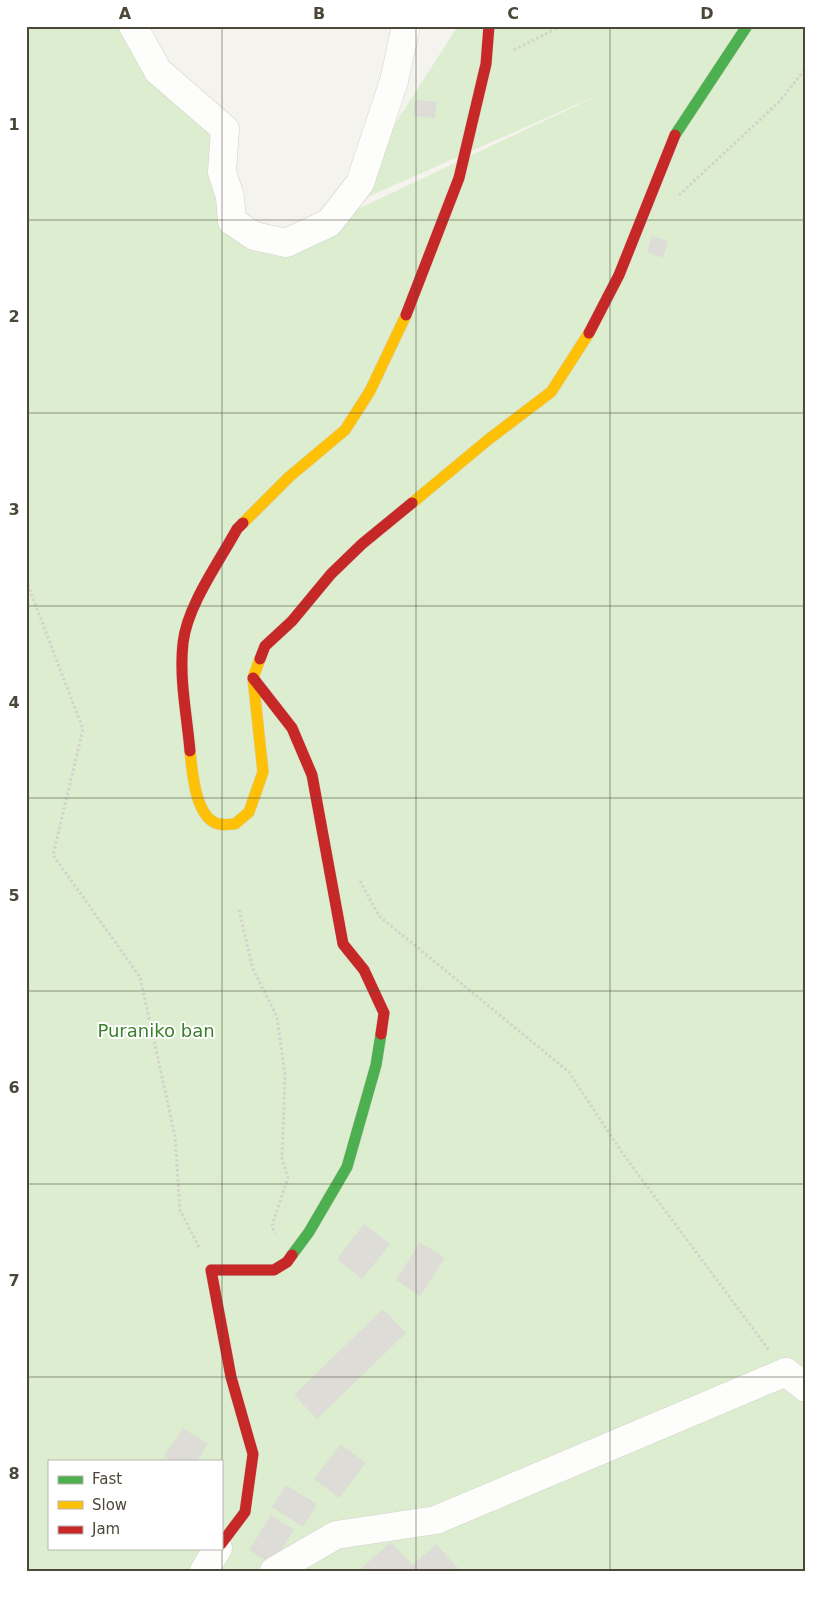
<svg xmlns="http://www.w3.org/2000/svg" width="832" height="1597" viewBox="0 0 832 1597" font-family="'DejaVu Sans',sans-serif">
<style>
.green{fill:#dceecf;fill-rule:evenodd}
.building{fill:#dedcd6}
.lines{fill:none;stroke-linecap:round;stroke-linejoin:round}
.street-casing{stroke:#d2d1cb;stroke-width:29}
.fast-casing{stroke:#d3d2c5;stroke-width:12}
.slow-casing{stroke:#d3d2c5;stroke-width:12}
.jam-casing{stroke:#d3d2c5;stroke-width:12}
.path{stroke:#d3d3cc;stroke-width:3;stroke-dasharray:2.5 2.5;stroke-linecap:butt}
.street{stroke:#fdfdfc;stroke-width:28}
.fast{stroke:#4caf50;stroke-width:11}
.slow{stroke:#ffc107;stroke-width:11}
.jam{stroke:#c62828;stroke-width:11}
.grid{fill:none;stroke:#4b4739;stroke-width:1;stroke-opacity:0.55}
.labels{text-anchor:middle;stroke-width:4;stroke-linejoin:round;paint-order:stroke}
.park-label{font-size:18px;fill:#3a7f2a;stroke:#fff}
.neatline{fill:none;stroke:#4b4739;stroke-width:2}
.grid-label{font-size:16px;text-anchor:middle;font-weight:bold;fill:#4b4739}
</style>
<rect width="100%" height="100%" fill="#f4f3ee"/>
<path class="green" d="M26,26H134L225,129L232,221L286,243L605,92L340,209L458,26H806V1571H26ZM49,1461H221V1548H49Z"/>
<path class="building" d="M415,100L437,102L435,118L413,116Z
M652,236L668,241L663,258L647,252Z
M364,1224L390,1244L362,1279L337,1259Z
M420,1242L445,1258L420,1296L396,1280Z
M383,1309L406,1333L317,1419L294,1395Z
M183,1428L208,1444L197,1461H171L164,1456Z
M341,1444L366,1463L339,1498L314,1479Z
M286,1485L317,1504L303,1527L272,1507Z
M271,1515L294,1530L272,1565L249,1550Z
M391,1542L413,1565L436,1544L461,1571H358Z"/>
<g class="lines">
<defs>
<path id="street" d="M133,26L158,71L225,129L222,172L230,197L232,221L254,236L286,243L329,223L360,183L394,81L406,26
M204,1571L218,1548
M274,1571L336,1535L436,1520L786,1372L806,1388"/>
<path id="fast" d="M675,135L747,26
M292,1255L309,1232L347,1167L376,1065L381,1034"/>
<path id="slow" d="M412,503L489,439L551,392L589,333
M243,523L289,477L345,430L370,391L406,315
M190,751C192,770 195,819 219,824C224,825 230,824 235,824L249,812L263,772L253,678L260,659"/>
<path id="jam" d="M406,315L459,178L486,64L489,26
M589,333L619,275L675,135
M260,659L265,646L292,621L331,574L362,544L412,503
M253,678L292,728L312,775L343,944L364,970L384,1013L381,1034
M190,751C187,716 179,679 183,643C187,606 219,562 237,529L243,523
M221,1544L245,1512L253,1454L231,1377L211,1270H274L287,1262L292,1255"/>
</defs>
<use href="#street" class="street-casing"/>
<use href="#fast" class="fast-casing"/>
<use href="#slow" class="slow-casing"/>
<use href="#jam" class="jam-casing"/>
<path class="path" d="M514,50L561,26
M679,195L778,103L806,68
M26,580L83,729L53,855L140,977L175,1136L180,1210L199,1247
M360,881L379,916L569,1072L623,1154L769,1350
M239,910L253,969L277,1017L285,1075L282,1159L288,1178L272,1225L275,1234"/>
<use href="#street" class="street"/>
<use href="#fast" class="fast"/>
<use href="#slow" class="slow"/>
<use href="#jam" class="jam"/>
</g>
<path class="grid" d="M222,26V1571M416,26V1571M610,26V1571M26,220H806M26,413H806M26,606H806M26,798H806M26,991H806M26,1184H806M26,1377H806"/>
<g class="labels">
<g class="park-label">
<text x="156" y="1037">Puraniko ban</text>
</g>
</g>
<rect width="832" height="1597" fill="none" stroke="#ffffff" stroke-width="55"/>
<rect x="48" y="1460" width="175" height="90" fill="#ffffff" stroke="#b7b5b0"/>
<rect x="58" y="1476" width="25" height="8" fill="#4caf50" stroke="#b7b5b0"/>
<text x="92" y="1484" font-size="15" fill="#4b4739">Fast</text>
<rect x="58" y="1501" width="25" height="8" fill="#ffc107" stroke="#b7b5b0"/>
<text x="92" y="1510" font-size="15" fill="#4b4739">Slow</text>
<rect x="58" y="1526" width="25" height="8" fill="#c62828" stroke="#b7b5b0"/>
<text x="92" y="1534" font-size="15" fill="#4b4739">Jam</text>
<rect x="28" y="28" width="776" height="1542" class="neatline"/>
<g class="grid-label">
<text x="125" y="19">A</text>
<text x="319" y="19">B</text>
<text x="513" y="19">C</text>
<text x="707" y="19">D</text>
<text x="14" y="130">1</text>
<text x="14" y="322">2</text>
<text x="14" y="515">3</text>
<text x="14" y="708">4</text>
<text x="14" y="901">5</text>
<text x="14" y="1093">6</text>
<text x="14" y="1286">7</text>
<text x="14" y="1479">8</text>
</g>
</svg>
